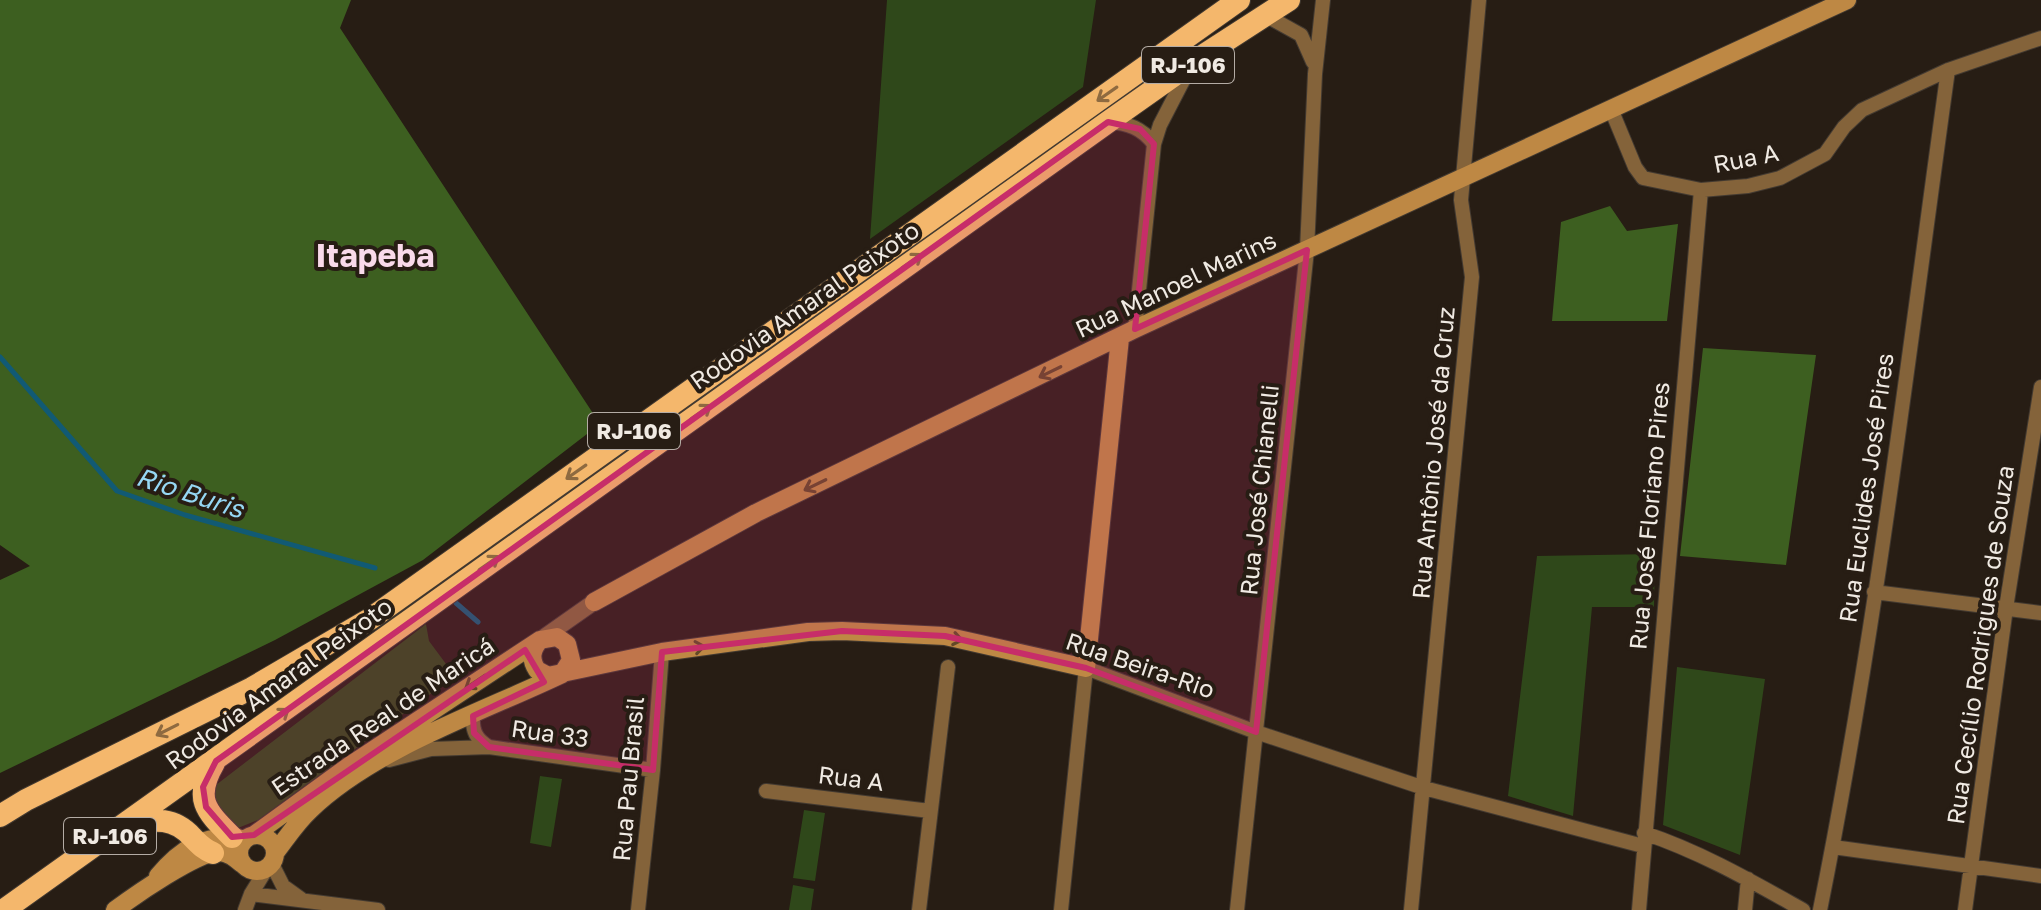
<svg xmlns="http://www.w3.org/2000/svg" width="2041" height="910" viewBox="0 0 2041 910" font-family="'Golos Text',sans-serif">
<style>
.green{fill:#2f481a}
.forest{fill:#3d5f20}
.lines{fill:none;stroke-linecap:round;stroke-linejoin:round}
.stream{stroke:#115a74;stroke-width:5}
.minor-casing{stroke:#433a31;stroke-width:16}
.tertiary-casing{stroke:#433a31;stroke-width:18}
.secondary-casing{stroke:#433a31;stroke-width:20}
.trunk-casing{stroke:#433a31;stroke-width:24}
.minor{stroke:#84633a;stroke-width:14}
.tertiary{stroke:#84633a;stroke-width:16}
.secondary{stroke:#be8844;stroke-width:18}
.trunk{stroke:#f4b76c;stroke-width:22}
.oneway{stroke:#8e6a40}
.oneway2{stroke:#634827}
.marked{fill:#c72d69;fill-opacity:0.2;stroke:#c72d69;stroke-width:6;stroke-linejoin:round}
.labels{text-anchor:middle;stroke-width:8;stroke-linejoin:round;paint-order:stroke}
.shield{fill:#271d14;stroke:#b4aca5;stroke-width:2}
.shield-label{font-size:22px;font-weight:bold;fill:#f0eae3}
.street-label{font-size:24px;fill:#f0eae3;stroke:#271d14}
.water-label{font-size:26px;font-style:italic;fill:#96d7f4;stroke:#271d14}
.district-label{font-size:32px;font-weight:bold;fill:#f9daea;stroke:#271d14}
</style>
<rect width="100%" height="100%" fill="#271d14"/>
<path class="green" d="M887,0H1096L1083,87L870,239Z
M1655,554L1654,607H1592L1573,816L1508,796L1537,556Z
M426,624L429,641L455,676L258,820L238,828L215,809L212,788Z
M1677,667L1765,679L1740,855L1663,825Z
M540,776L562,779L551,847L530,843Z
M804,810L825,813L815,881L793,878Z
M793,885L814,889L811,910H789Z"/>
<path class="forest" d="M0,0H351L340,28L600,424L423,560L275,640L0,773V580L30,566L0,545Z
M1610,206L1627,231L1678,224L1667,321H1552L1561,222Z
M1703,348L1816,355L1786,565L1680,556Z"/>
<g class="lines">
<path class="stream" d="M0,357L117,491L185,515L375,568
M456,603L478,622"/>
<defs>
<path id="minor" d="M1265,15L1301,35L1313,62
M1611,109L1635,167L1643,178L1701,190L1748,186L1780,178L1825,154L1844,127L1862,110L1948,70L2041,38
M1108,122C1128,123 1142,128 1154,144
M1135,329L1154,144L1160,125L1190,67
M1874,592L2041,613
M473,716C472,731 476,739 489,747
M389,760L431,749L489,747L653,770
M766,791L930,811
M1644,833C1701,852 1751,881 1803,910
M1833,847L2041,876
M272,864L283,886L301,899
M251,894L378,910
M245,910L251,894L267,868
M638,910L653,770L662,652
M919,910L948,667
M1061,910L1086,668L1256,732L1424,788L1643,846
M1237,910L1307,250L1315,74L1323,0
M1411,910L1472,277L1461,200L1479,0
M1639,910L1701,190
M1745,910L1748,879
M1820,910C1876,633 1909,350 1948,70
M1965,910L2006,608L2041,387"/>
<path id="tertiary" d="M540,640L594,602"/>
<path id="secondary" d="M594,602L756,513L1135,329L1847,0
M540,640C531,650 530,659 537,670L548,676L662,652L808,632L842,631L945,636L1086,668L1120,338
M239 853a18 18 0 1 1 36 0a18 18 0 1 1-36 0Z
M254,835L349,766L540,640L557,637L567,644L571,660L562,674C482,712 373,749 310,810C296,823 286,839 275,853
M158,876C181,849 202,835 238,838
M115,910C134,896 198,851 220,852C229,853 235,858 242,864"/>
<path id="trunk" d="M214,763C193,799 206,811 232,837
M0,816L26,800L252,688L370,619L1239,0
M131,824C155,819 174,817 192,837C199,844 203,849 213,853
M4,910L1108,122L1193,62L1289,0"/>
</defs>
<use href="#minor" class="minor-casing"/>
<use href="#tertiary" class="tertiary-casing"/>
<use href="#secondary" class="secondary-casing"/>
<use href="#trunk" class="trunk-casing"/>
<use href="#minor" class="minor"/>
<use href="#tertiary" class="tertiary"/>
<use href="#secondary" class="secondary"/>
<use href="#trunk" class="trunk"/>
</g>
<defs><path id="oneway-shaft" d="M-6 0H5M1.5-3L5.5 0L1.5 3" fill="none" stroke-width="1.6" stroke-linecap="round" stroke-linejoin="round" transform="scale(2)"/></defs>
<g class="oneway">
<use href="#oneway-shaft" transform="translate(1107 94) rotate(145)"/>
<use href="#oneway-shaft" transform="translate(912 261) rotate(-35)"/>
<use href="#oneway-shaft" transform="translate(701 412) rotate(-35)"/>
<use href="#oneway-shaft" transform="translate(576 472) rotate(145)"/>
<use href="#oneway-shaft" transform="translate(489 563) rotate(-35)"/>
<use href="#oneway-shaft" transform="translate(279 716) rotate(-36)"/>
<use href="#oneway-shaft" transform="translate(167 730) rotate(153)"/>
</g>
<g class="oneway2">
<use href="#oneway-shaft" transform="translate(1050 372) rotate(154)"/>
<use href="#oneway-shaft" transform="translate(815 485) rotate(154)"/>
<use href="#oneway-shaft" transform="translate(951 638) rotate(11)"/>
<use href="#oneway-shaft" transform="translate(693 648) rotate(-8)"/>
<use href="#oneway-shaft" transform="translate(475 682) rotate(146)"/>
</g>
<path class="marked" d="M1108,122L1140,129L1154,144L1135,329L1307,250L1256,732L1086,668L945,636L842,631L662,652L653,770L489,747L474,733L473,716L544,682L525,650L254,835L232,837L206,807L203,787L216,761Z"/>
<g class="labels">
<g class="shield">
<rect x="1142" y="47" width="92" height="36" rx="6"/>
<rect x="588" y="413" width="92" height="36" rx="6"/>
<rect x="64" y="818" width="92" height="36" rx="6"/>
</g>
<g class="shield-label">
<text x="1188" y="73">RJ-106</text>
<text x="634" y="439">RJ-106</text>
<text x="110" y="844">RJ-106</text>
</g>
<g class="street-label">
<text transform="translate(1746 159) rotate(-11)" y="8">Rua A</text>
<text transform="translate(1176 285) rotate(-25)" y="8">Rua Manoel Marins</text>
<text transform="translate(805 306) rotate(-35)" y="8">Rodovia Amaral Peixoto</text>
<text transform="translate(1434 453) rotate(-85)" y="8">Rua Antônio José da Cruz</text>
<text transform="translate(1867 488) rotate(-82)" y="8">Rua Euclides José Pires</text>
<text transform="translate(1260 490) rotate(-84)" y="8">Rua José Chianelli</text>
<text transform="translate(1650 516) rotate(-85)" y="8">Rua José Floriano Pires</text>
<text transform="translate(1981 645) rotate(-82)" y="8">Rua Cecílio Rodrigues de Souza</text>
<text transform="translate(1140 666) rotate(19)" y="8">Rua Beira-Rio</text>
<text transform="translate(279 684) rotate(-36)" y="8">Rodovia Amaral Peixoto</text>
<text transform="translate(383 717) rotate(-34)" y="8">Estrada Real de Maricá</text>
<text transform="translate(550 734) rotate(8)" y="8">Rua 33</text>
<text transform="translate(629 779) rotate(-85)" y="8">Rua Pau Brasil</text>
<text transform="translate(851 779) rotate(7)" y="8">Rua A</text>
</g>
<g class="water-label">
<text transform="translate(190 493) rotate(18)" y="9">Rio Buris</text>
</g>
<g class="district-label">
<text x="375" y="267">Itapeba</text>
</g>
</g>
</svg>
